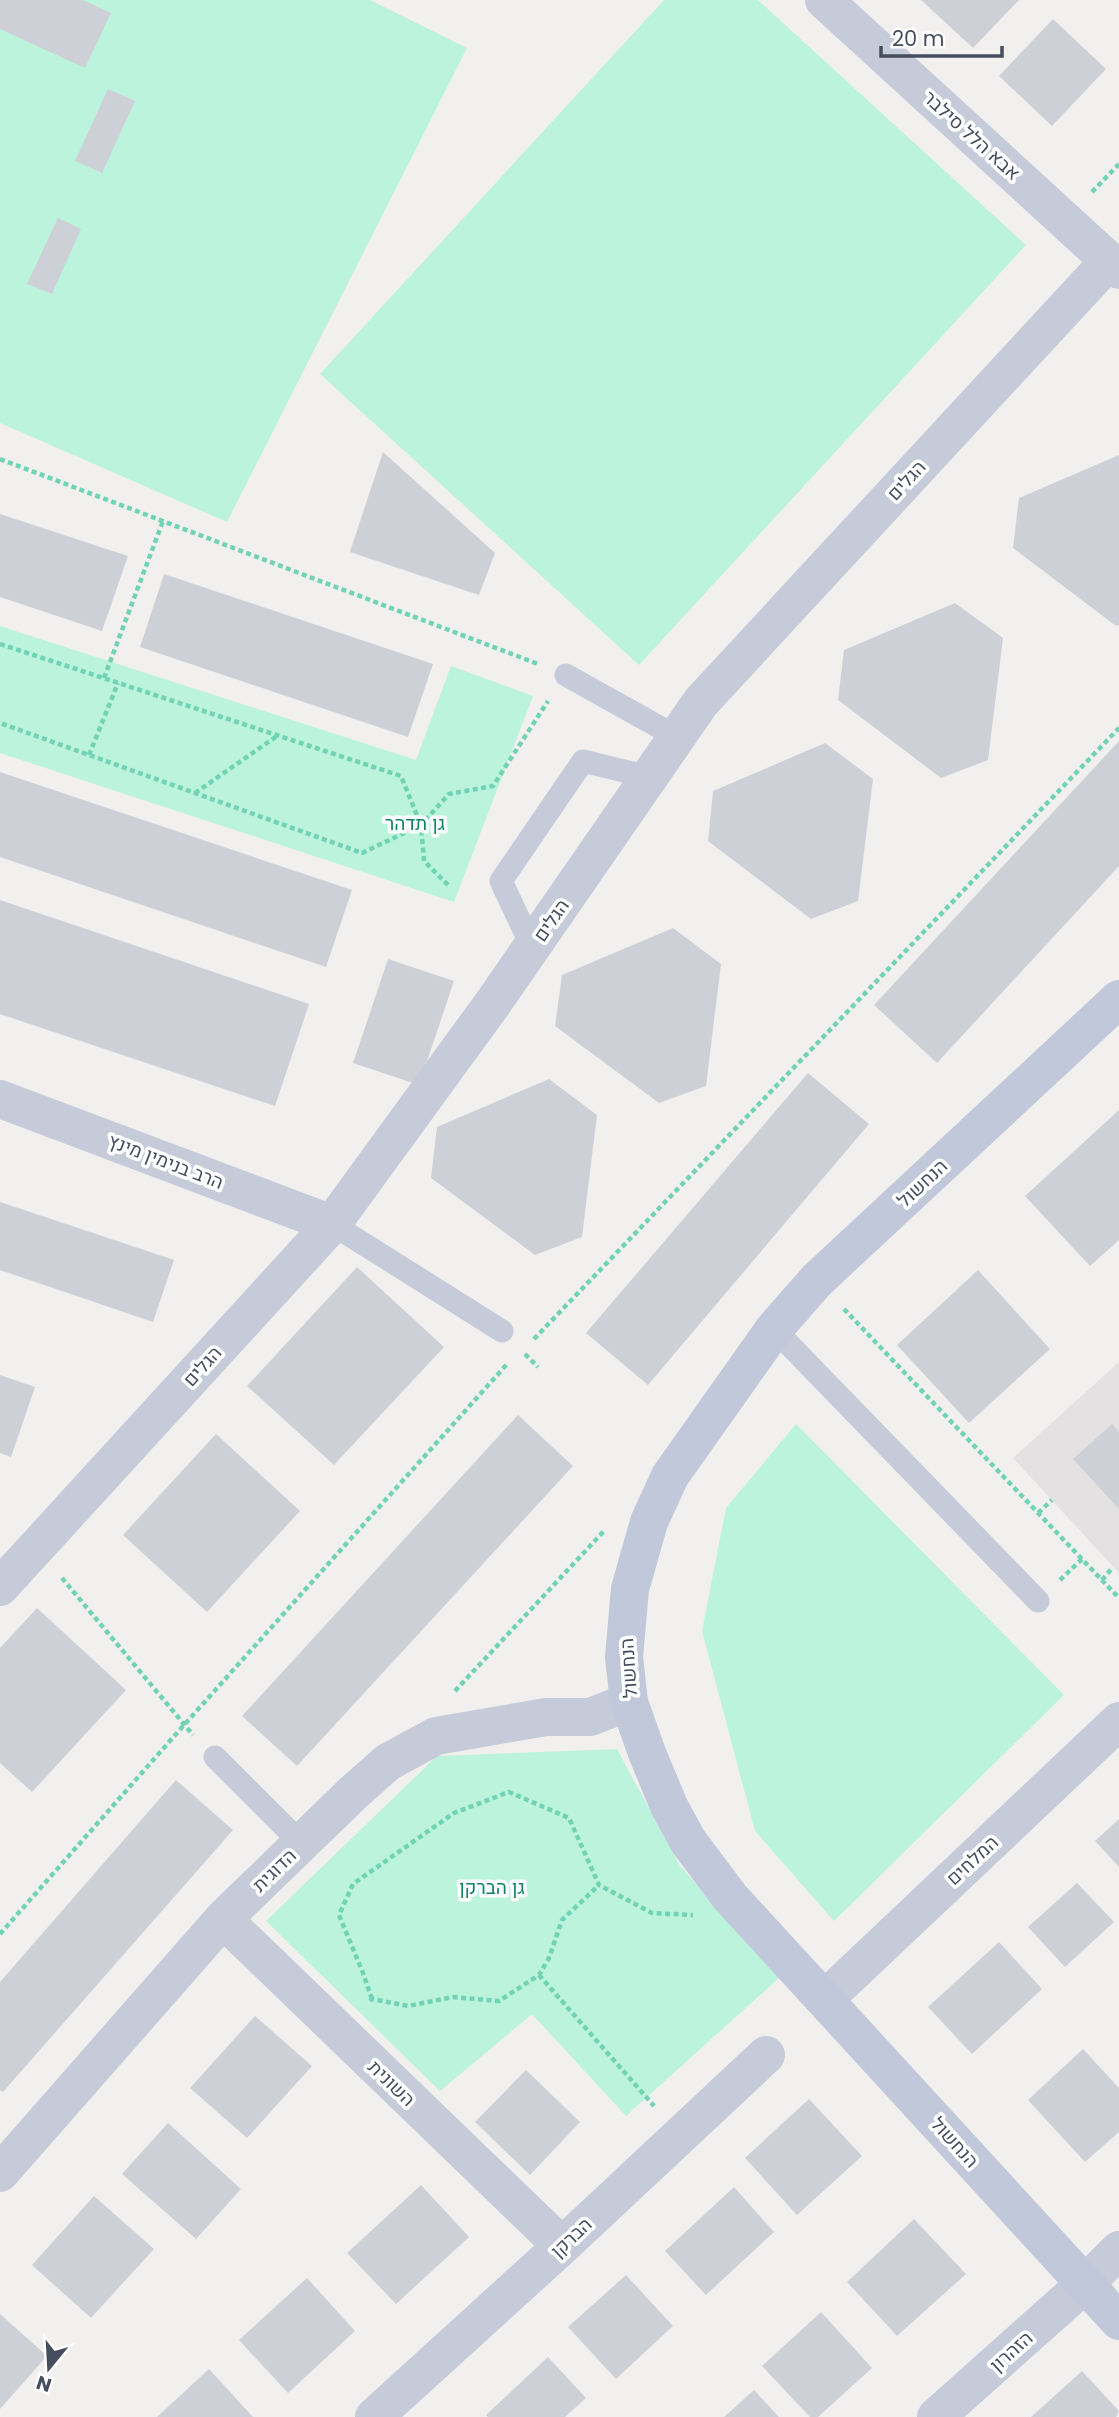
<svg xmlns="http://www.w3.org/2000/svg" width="1119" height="2417" viewBox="0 0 1119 2417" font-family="Poppins,Heebo,sans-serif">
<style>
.education{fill:#e3e1e1}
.green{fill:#bbf3dc}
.building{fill:#ced0d7}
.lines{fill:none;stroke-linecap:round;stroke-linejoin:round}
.path{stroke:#70d3b6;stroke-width:4.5;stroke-dasharray:5 3.5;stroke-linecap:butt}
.lane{stroke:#c5cbd8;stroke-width:23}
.street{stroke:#c5cbd8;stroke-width:38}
.secondary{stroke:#c1c8da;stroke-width:38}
.labels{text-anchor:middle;stroke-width:7;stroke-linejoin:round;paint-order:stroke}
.street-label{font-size:19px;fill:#464e5e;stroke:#fff}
.park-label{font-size:19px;fill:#108663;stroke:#fff}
</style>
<rect width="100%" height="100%" fill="#f2f0ef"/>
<path class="education" d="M1119,1362V1573L1013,1458Z"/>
<path class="green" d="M0,0H370L467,48L227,522L0,423Z
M664,0H758L1026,245L639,665L320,374Z
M0,626L416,760L451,666L533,696L454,902L0,753Z
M796,1424L1064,1695L834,1921L755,1831L702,1631L726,1508Z
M617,1749L680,1866L780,1977L626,2116L532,2014L440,2091L266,1921L437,1756Z"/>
<path class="building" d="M0,0H83L111,13L85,68L0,29Z
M921,0H1019L973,48Z
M1053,19L1106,69L1052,126L999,76Z
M108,89L135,101L102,173L75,161Z
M58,218L81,229L52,294L27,284Z
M383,452L495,553L479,595L350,552Z
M1119,455V625L1116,626L1013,548L1019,498Z
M0,514L128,556L102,631L0,597Z
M164,574L433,664L408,737L140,647Z
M955,603L1003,638L988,760L941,778L838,700L844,650Z
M1119,741V866L937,1063L874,1005Z
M825,743L873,779L858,901L811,919L708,841L713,791Z
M0,772L352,890L326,967L0,857Z
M0,900L309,1004L275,1106L0,1014Z
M673,928L721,964L706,1086L659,1103L555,1026L562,975Z
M388,959L454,981L419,1085L353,1063Z
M808,1073L869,1124L648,1385L586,1333Z
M549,1079L597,1115L582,1237L535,1255L431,1178L437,1127Z
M1119,1110V1240L1090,1266L1025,1196Z
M0,1202L174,1260L153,1322L0,1270Z
M357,1267L444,1347L334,1465L247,1386Z
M978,1270L1050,1349L969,1423L897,1345Z
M0,1375L35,1387L11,1457L0,1453Z
M518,1415L573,1466L297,1766L242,1716Z
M1112,1424L1119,1432V1509L1073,1459Z
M216,1434L300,1511L207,1612L123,1535Z
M37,1608L126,1690L32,1792L0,1763V1648Z
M176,1780L233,1830L3,2092L0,2090V1982Z
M1119,1819V1867L1095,1841Z
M1077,1883L1114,1922L1065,1967L1028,1927Z
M999,1942L1042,1989L972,2054L928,2007Z
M255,2016L312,2066L247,2138L190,2088Z
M1083,2049L1119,2088V2132L1085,2162L1028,2100Z
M526,2070L580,2122L530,2175L475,2122Z
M809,2099L862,2156L797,2215L745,2158Z
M168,2123L241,2189L196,2239L122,2174Z
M421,2185L469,2237L396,2304L347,2253Z
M734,2187L774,2232L706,2295L665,2251Z
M94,2196L154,2249L91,2318L32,2265Z
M914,2219L966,2274L897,2336L847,2282Z
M626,2275L673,2326L616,2379L568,2327Z
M307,2278L355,2331L288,2393L239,2340Z
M821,2312L872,2368L818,2417H810L762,2366Z
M0,2314L47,2356L0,2409Z
M548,2357L586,2398L565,2417H488L486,2415Z
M209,2369L253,2417H157Z
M1082,2371L1119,2411L1116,2417H1031Z
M754,2390L779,2417H724Z"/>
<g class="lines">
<path class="path" d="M1092,192L1119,164
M0,459L538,664
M0,644L401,776L421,825L362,853L0,723
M104,678L163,521
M89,755L118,683
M195,793L277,736
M448,885L424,861L421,825L449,794L493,786L548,701
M844,1309L1119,1598
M534,1339L1119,728
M525,1354L538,1367
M1038,1513L1052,1500
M62,1578L193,1735
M1060,1580L1082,1559
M1102,1580L1113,1567
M455,1691L604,1531
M0,1934L184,1725L508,1363
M539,1975L654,2106
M372,1999L363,1973L339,1915L353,1884L454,1813L509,1792L569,1818L599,1885L652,1913L693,1915
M370,2001L372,1999L408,2006L453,1997L499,2001L539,1975L549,1958L562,1920L599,1885"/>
<path class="lane" d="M566,675L677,737
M532,947L501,881L583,761L649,777
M332,1224L502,1331
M774,1329L1038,1601
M215,1757L301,1843"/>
<path class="street" d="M824,0L1119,270
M0,1099L332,1224
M0,1587L332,1224L493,1003L701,702L1109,261
M223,1919L562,2246
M825,1999L1119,1721
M0,2173L223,1919L353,1793L388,1762L436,1736L546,1717H590L629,1702
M374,2417L562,2246L766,2055
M936,2417L1085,2284L1119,2250"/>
<path class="secondary" d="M1119,999L817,1280L774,1329L670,1476L649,1522L630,1589L624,1657L629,1702L647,1753L669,1806L688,1841L730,1897L1119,2321"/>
</g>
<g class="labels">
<g class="street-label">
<text transform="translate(972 135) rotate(42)" y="7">אבא הלל סילבר</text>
<text transform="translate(906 480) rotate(-47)" y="7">הגלים</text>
<text transform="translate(551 920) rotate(-55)" y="7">הגלים</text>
<text transform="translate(166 1161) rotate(21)" y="7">הרב בנימין מינץ</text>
<text transform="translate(922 1183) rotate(-43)" y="7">הנחשול</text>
<text transform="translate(202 1366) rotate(-48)" y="7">הגלים</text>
<text transform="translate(628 1668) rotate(-94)" y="7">הנחשול</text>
<text transform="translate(972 1860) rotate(-43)" y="7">המלחים</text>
<text transform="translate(274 1870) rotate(-44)" y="7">הדוגית</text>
<text transform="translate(392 2083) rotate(44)" y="7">השונית</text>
<text transform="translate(955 2142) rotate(48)" y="7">הנחשול</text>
<text transform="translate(571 2237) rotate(-43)" y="7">הברקן</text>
<text transform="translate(1011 2351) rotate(-42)" y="7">הזהרון</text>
</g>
<g class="park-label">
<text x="415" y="830">גן תדהר</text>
<text x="492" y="1894">גן הברקן</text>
</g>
</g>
<g transform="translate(49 2368) rotate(198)" stroke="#ffffff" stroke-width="5" paint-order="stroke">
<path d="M0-5L12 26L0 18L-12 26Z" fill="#464e5e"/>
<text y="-10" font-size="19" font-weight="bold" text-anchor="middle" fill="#464e5e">N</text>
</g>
<path d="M881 46v10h121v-10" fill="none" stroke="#464e5e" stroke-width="3.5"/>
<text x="892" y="46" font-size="21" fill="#464e5e" stroke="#ffffff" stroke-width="5" paint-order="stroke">20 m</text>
</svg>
